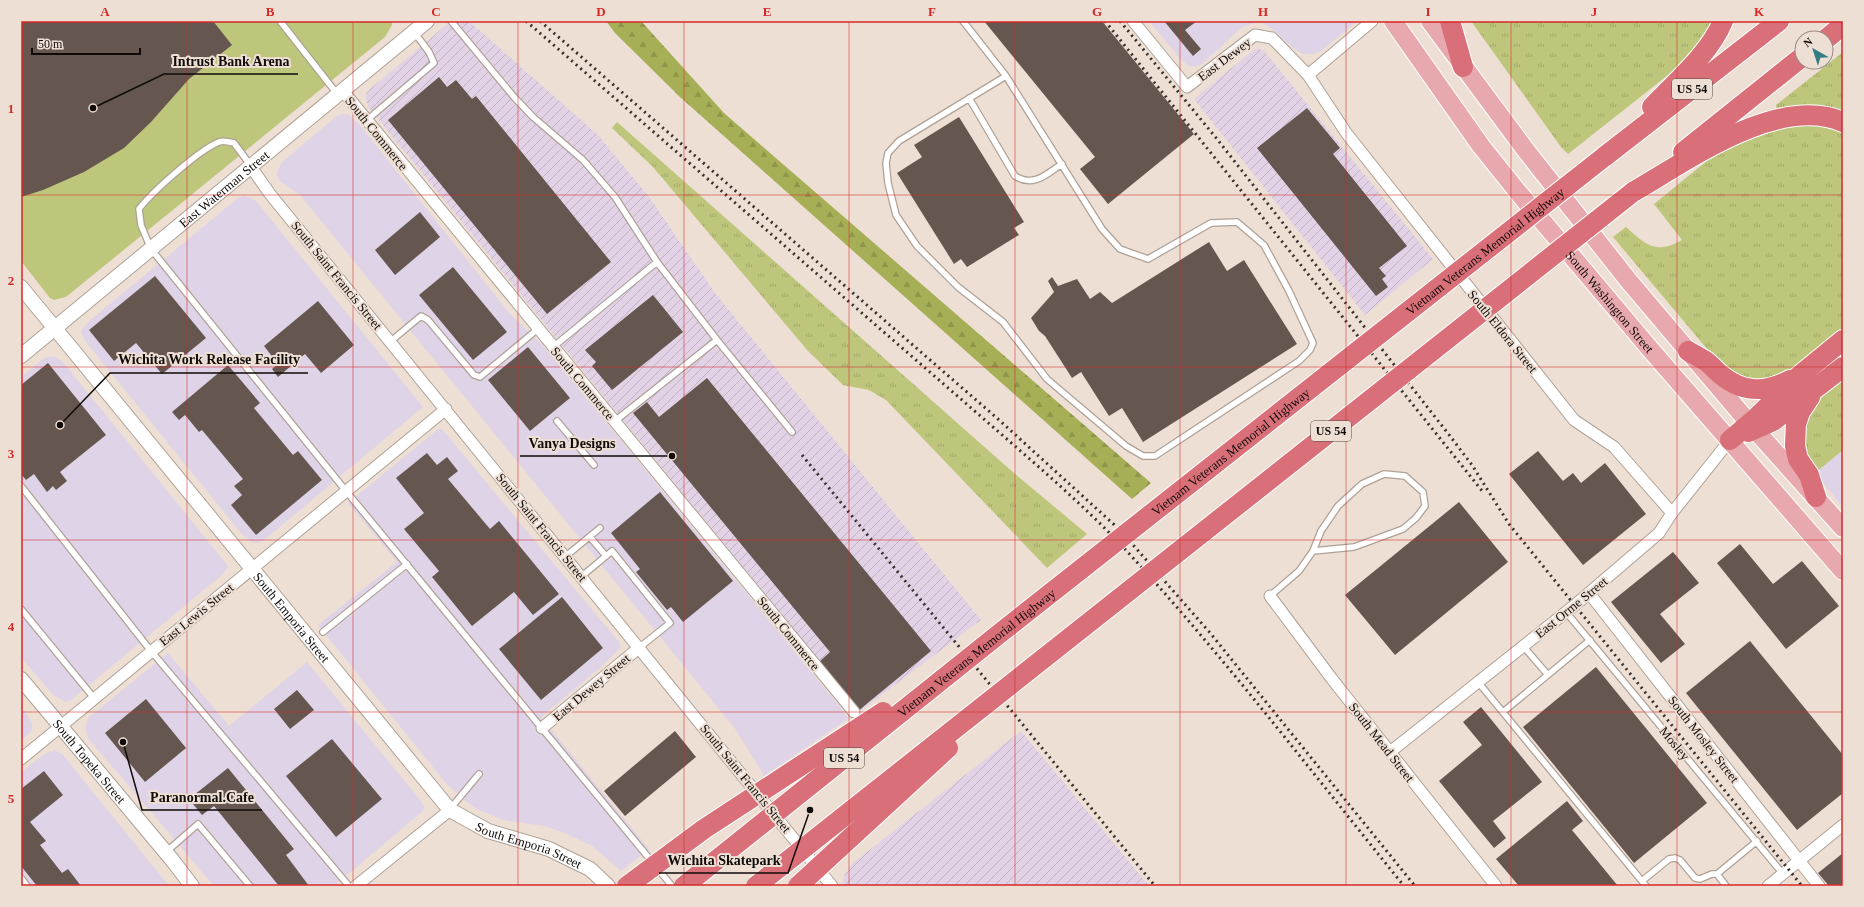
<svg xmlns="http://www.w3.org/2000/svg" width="1864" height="907" viewBox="0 0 1864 907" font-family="'Times New Roman',serif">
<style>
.commercial{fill:#dfd3e7}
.industrial{fill:url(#industrial-furrows)}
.grass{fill:url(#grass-tufts)}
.forest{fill:url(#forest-firs)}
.garden{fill:#bec67c}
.building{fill:#655750}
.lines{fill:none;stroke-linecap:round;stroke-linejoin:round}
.service-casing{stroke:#afa196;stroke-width:8}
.minor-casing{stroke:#afa196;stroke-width:13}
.tertiary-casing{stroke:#afa196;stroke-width:16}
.primary-casing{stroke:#fff;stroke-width:20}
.motorway-casing{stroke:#fff;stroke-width:22}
.service{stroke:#fff;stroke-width:5.5}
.minor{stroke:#fff;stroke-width:11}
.tertiary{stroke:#fff;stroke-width:14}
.primary{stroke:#e8a9ae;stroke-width:18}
.motorway{stroke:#d96f78;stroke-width:20}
.rail{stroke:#38312d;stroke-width:3;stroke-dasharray:2 4;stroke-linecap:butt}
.motorway-bridge-casing{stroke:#fff;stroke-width:22;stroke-linecap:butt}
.motorway-bridge{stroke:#d96f78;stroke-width:20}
.grid{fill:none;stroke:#d62828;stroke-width:1;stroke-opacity:0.55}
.labels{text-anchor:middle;stroke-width:4;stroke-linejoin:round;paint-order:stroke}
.shield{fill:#eedfd4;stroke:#534b45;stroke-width:1}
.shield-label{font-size:12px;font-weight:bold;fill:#100b08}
.street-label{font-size:13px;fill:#100b08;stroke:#eedfd4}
.leader{fill:none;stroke:#100b08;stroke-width:1.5}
.callout-dot{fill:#100b08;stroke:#eedfd4;stroke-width:1.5}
.callout-label{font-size:14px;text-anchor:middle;font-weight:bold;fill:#100b08;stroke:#eedfd4;stroke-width:4;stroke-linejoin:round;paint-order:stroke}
.neatline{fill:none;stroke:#d62828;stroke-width:1.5}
.grid-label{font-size:13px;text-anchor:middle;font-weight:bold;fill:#d62828}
</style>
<defs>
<pattern id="industrial-furrows" width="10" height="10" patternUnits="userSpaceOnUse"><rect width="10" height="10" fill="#e2d2e5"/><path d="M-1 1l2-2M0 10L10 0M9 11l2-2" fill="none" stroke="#c1b3c3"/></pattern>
<pattern id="grass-tufts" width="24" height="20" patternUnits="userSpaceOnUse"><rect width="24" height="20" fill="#bec67c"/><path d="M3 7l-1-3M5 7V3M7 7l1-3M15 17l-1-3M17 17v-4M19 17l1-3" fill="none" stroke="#a2a96a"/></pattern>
<pattern id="forest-firs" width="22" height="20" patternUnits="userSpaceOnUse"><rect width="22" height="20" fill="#a7af56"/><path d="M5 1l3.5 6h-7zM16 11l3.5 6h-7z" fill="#8f9549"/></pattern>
</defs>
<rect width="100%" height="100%" fill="#eedfd4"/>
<path class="commercial" d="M1149,21H1357L1321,51L1313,54H1303L1294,49L1268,26L1260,22L1250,24L1241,28L1202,64L1195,67L1189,66L1180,59Z
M343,114L349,115L359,124L510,314L541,343L849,718L764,776L736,730L300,195L280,181L277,176V172L282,162L337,116Z
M245,196L255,200L260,206L423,407L263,541L256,543L251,542L241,533L85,341L81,331L88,322L238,198Z
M54,356L63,362L228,566L223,574L70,701L65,702L53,695L21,657V377L44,358Z
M441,428L619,642L621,647L600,668L541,717L649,849L621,871L592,846L565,833L544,826L503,820L477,809L464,800L445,782L318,625L397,562L348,503L437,430Z
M1843,450V507L1815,473Z
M168,653L229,726L307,662L421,801L424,807L423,811L334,886H214L88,738L85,727L89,717Z
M21,706L32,723V728L30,733L21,740Z
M55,750L63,755L169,886H21V772L46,753Z"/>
<path class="industrial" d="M451,21H469L597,134L649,197L715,293L981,620L860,711L369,108L366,100V94L370,89Z
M1258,48L1265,52L1433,259L1365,315L1194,99L1251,52Z
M1021,731L1149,886H844L842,883L845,874L853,863Z"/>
<path class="grass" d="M1471,21H1715L1687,60L1568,154L1561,147Z
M1843,52V116L1777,113L1776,105Z
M617,122L1015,474L1087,534L1047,568L886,400L869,390L843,385L808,351L653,167L612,128Z
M1803,125H1824L1843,131V328L1783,376L1770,381L1739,378L1718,362L1613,237L1626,227C1646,245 1656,255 1682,240L1654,204L1719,151L1776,128Z
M1843,379V450L1815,473L1801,447L1804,419L1811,406Z"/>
<path class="forest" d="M606,21H641L724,113L1151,483L1132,499L680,97L615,33Z"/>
<path class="garden" d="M21,21H392V25L385,37L66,297L54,300L50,298L21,261Z"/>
<path class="building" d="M21,21H213L232,45L189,79L151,122L124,148L84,172L43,190L21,197Z
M984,21H1102L1194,134L1108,204L1080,169L1095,157Z
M1164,21H1197L1185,30L1201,49L1193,56Z
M439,77L447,87L456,80L472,99L476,96L611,262L547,314L388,120Z
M1307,108L1340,148L1333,154L1407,246L1379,268L1386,276L1382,279L1388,287L1376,296L1257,148Z
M959,117L1024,222L1014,228L1019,235L967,267L961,259L954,264L897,173L922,157L914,145Z
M420,212L440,237L395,275L375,250Z
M1209,242L1227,271L1244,260L1297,344L1143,442L1122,408L1109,416L1081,372L1072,378L1045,336L1039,331L1031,318L1054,292L1048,281L1052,277L1058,286L1077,279L1090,299L1100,292L1112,303Z
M453,267L507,332L473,360L419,295Z
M155,276L206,338L162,374L136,343L114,361L89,330Z
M653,295L683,332L612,390L592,366L596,362L585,350Z
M318,301L354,345L321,373L305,354L278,377L272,369L278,364L264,346Z
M528,347L570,398L530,431L488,380Z
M48,363L106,435L60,472L67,481L56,490L53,486L47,492L34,474L26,480L21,474V385Z
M228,365L260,403L254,408L293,455L298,451L322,480L256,535L231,505L242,495L234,486L243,479L202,430L199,432L185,415L179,420L172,412Z
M707,378L931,651L858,711L818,663L830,652L633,413L647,402L659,417Z
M1538,451L1563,481L1573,473L1581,483L1605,463L1646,514L1583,565L1509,474Z
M427,453L437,465L447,457L458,471L448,479L490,529L499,521L559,594L533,615L514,592L472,626L432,577L439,571L404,529L424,513L396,478Z
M660,492L733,581L683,622L671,607L667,610L636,572L640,569L611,533Z
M1459,502L1508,562L1395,655L1345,595Z
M1740,544L1773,584L1802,561L1839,606L1786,649L1717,563Z
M1673,552L1699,583L1660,614L1685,644L1661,663L1611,602Z
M562,597L603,648L541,700L499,649Z
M1750,641L1843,755V793L1797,830L1686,693Z
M1596,667L1707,803L1634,863L1523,727Z
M297,690L314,710L290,729L274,709Z
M146,699L186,748L145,782L105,733Z
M1481,707L1542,782L1493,821L1506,838L1494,848L1439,781L1482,745L1463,722Z
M675,731L696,757L625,816L604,791Z
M332,739L382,799L336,837L286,776Z
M228,768L294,849L286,855L309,886H279L214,806L202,815L189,799Z
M44,771L63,795L30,822L46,841L40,845L62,873L68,869L81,886H37L21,866V789Z
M1567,801L1583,821L1572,830L1618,886H1519L1496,859Z
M1843,853V886H1829L1818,873Z"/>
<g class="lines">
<defs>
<path id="service" d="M280,21L338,95
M451,21L514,97L533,117L583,160L615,197L657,262L553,347
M963,21L1006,76L1102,229L1120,249L1148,259L1211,223L1237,222L1264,245L1289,291L1313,343L1310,350L1299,361L1155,456H1143L1126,446L1047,379L1003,322L958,287L917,246L896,215L888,183L886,163L888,153L899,141L1006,76
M969,98L1015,176C1034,188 1046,174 1062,164
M367,120L434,63L429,52L414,32
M251,166L234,143C230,142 223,140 219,142C199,150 153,191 139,209L141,225L151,249L346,491L672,886
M717,340L792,432
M391,341L421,316L428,320L474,375L480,377L539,328
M557,421L594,465
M615,421L717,340L657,262
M21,486L151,651L349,886
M590,537L606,556
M566,556L600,528
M582,576L612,551L670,623L640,647
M1270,596L1299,571L1313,551L1321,531L1338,506L1362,484L1384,474L1405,476L1423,492L1425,506L1416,518L1403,529L1354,547L1313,551
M21,609L94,698
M1566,612L1783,874
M323,632L407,564
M1523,646L1548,675
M1478,682L1646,886
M1503,712L1590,640
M450,809L479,774
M166,852L198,824L250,886
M1717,874L1757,841
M21,878L27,886
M1642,881L1669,859L1675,858L1680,860L1695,878L1700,879L1712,874H1717L1726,886"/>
<path id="minor" d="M1133,21L1187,87L1255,35L1272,38L1308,75L1347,134L1574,420L1614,447L1672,513
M1308,75L1372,21
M343,91L854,712
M251,167L270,194L832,886
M1589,593L1819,886
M1270,596L1332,679L1496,886
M542,728L640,647
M1390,752L1575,605L1659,533L1672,513L1730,440
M21,759L446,409
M356,886L450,810
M1768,886L1843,825"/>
<g id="tertiary">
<path id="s1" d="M21,287L450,810L488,831L549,849L590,869L608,886"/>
<path id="s2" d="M21,356L427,21"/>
<path id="s3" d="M21,679L173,861L192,886"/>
</g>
<g id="primary">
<path id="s4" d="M1393,21L1481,146L1517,191L1650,349L1843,571"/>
<path d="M1430,21L1524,148L1628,280L1749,423L1843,528"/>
</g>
<path id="motorway" d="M1450,21L1463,67
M1826,39L1843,25
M1652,107C1676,82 1710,53 1723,21
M1683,152L1802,57
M1604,157L1779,21
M1633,192C1687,161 1778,94 1843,122
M1688,351C1695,355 1701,358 1707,362C1712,366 1716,371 1721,375C1743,393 1765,393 1790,380
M1810,397L1800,412L1796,424L1795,446L1798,459L1809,475L1816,497
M1748,432L1773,421L1843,367
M1730,440L1757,417L1799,376L1843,340"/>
</defs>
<use href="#service" class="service-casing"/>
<use href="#minor" class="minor-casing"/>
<use href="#tertiary" class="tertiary-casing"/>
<use href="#primary" class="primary-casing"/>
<use href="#motorway" class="motorway-casing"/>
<use href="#service" class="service"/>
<use href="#minor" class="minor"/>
<use href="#tertiary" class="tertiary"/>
<use href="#primary" class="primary"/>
<use href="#motorway" class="motorway"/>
<path class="rail" d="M526,21L1008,440C1055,481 1102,522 1143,569C1235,671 1318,780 1404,886
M540,21L998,419L1120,530L1211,634L1415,886
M1105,21L1483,492
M1120,21L1217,139L1450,436L1472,465L1509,524L1802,886
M802,455L1155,886"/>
<defs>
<g id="motorway-bridge">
<path d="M627,886L704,829L883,712"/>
<path id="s5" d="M684,886L1004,630L1604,157"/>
<path d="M756,886L1633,192"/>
<path d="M798,886L948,748"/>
</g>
</defs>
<use href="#motorway-bridge" class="motorway-bridge-casing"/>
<use href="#motorway-bridge" class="motorway-bridge"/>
</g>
<path class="grid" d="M187,21V886M353,21V886M518,21V886M684,21V886M849,21V886M1015,21V886M1180,21V886M1346,21V886M1511,21V886M1677,21V886M21,195H1843M21,367H1843M21,540H1843M21,712H1843"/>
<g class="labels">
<g class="shield">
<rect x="1672" y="79" width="40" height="20" rx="3"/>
<rect x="1311" y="421" width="40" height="20" rx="3"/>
<rect x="824" y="748" width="40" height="20" rx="3"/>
</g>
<g class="shield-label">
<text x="1692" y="93">US 54</text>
<text x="1331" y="435">US 54</text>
<text x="844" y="762">US 54</text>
</g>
<g class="street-label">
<text transform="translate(1224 59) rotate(-37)" y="5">East Dewey</text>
<text transform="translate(377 133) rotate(51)" y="5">South Commerce</text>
<text dy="5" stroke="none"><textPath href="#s2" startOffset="263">East Waterman Street</textPath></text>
<text dy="5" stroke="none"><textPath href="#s5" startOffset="1022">Vietnam Veterans Memorial Highway</textPath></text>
<text transform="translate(337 275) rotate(51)" y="5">South Saint Francis Street</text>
<text dy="5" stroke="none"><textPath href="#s4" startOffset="355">South Washington Street</textPath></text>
<text transform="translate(1503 331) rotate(51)" y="5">South Eldora Street</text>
<text transform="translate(583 383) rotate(50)" y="5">South Commerce</text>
<text dy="5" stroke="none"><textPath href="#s5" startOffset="698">Vietnam Veterans Memorial Highway</textPath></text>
<text transform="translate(542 527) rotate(51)" y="5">South Saint Francis Street</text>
<text transform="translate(1571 607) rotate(-39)" y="5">East Orme Street</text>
<text transform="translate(196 614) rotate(-39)" y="5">East Lewis Street</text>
<text dy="5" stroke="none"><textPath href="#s1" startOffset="427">South Emporia Street</textPath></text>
<text transform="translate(789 633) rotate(51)" y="5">South Commerce</text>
<text dy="5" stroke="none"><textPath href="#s5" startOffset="374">Vietnam Veterans Memorial Highway</textPath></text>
<text transform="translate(591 687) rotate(-40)" y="5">East Dewey Street</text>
<text transform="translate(1704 739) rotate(52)" y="5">South Mosley Street</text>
<text transform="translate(1382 742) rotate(52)" y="5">South Mead Street</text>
<text transform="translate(1675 743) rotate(50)" y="5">Mosley</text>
<text dy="5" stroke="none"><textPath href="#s3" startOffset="107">South Topeka Street</textPath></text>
<text transform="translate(746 778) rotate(51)" y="5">South Saint Francis Street</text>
<text dy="5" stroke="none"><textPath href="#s1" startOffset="763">South Emporia Street</textPath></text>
</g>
</g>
<path class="leader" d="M93 108L164 74H298M60 425L110 373H308M672 456L623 456H520M123 742L142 810H262M810 810L788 873H659"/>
<g class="callout-dot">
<circle cx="93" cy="108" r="4"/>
<circle cx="60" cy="425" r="4"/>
<circle cx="672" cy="456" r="4"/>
<circle cx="123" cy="742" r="4"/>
<circle cx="810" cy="810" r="4"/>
</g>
<g class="callout-label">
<text x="231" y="66">Intrust Bank Arena</text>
<text x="209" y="364">Wichita Work Release Facility</text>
<text x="572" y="448">Vanya Designs</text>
<text x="202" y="802">Paranormal.Cafe</text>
<text x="724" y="865">Wichita Skatepark</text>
</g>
<rect width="1864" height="907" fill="none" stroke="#eedfd4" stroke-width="44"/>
<g transform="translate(1814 50) rotate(321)"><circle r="19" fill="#eedfd4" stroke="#958a82"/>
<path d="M0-3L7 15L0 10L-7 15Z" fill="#347c83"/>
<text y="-6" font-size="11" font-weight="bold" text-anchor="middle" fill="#100b08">N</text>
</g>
<path d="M32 48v6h108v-6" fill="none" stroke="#100b08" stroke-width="2"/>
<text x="38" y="48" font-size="12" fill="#100b08" stroke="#eedfd4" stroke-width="3" paint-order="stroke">50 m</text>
<rect x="22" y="22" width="1820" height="863" class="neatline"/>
<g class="grid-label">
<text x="105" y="16">A</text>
<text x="270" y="16">B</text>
<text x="436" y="16">C</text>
<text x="601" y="16">D</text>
<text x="767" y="16">E</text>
<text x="932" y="16">F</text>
<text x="1097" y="16">G</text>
<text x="1263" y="16">H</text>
<text x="1428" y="16">I</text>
<text x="1594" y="16">J</text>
<text x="1759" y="16">K</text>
<text x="11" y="113">1</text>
<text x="11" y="285">2</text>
<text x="11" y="458">3</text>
<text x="11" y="631">4</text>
<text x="11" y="803">5</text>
</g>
</svg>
